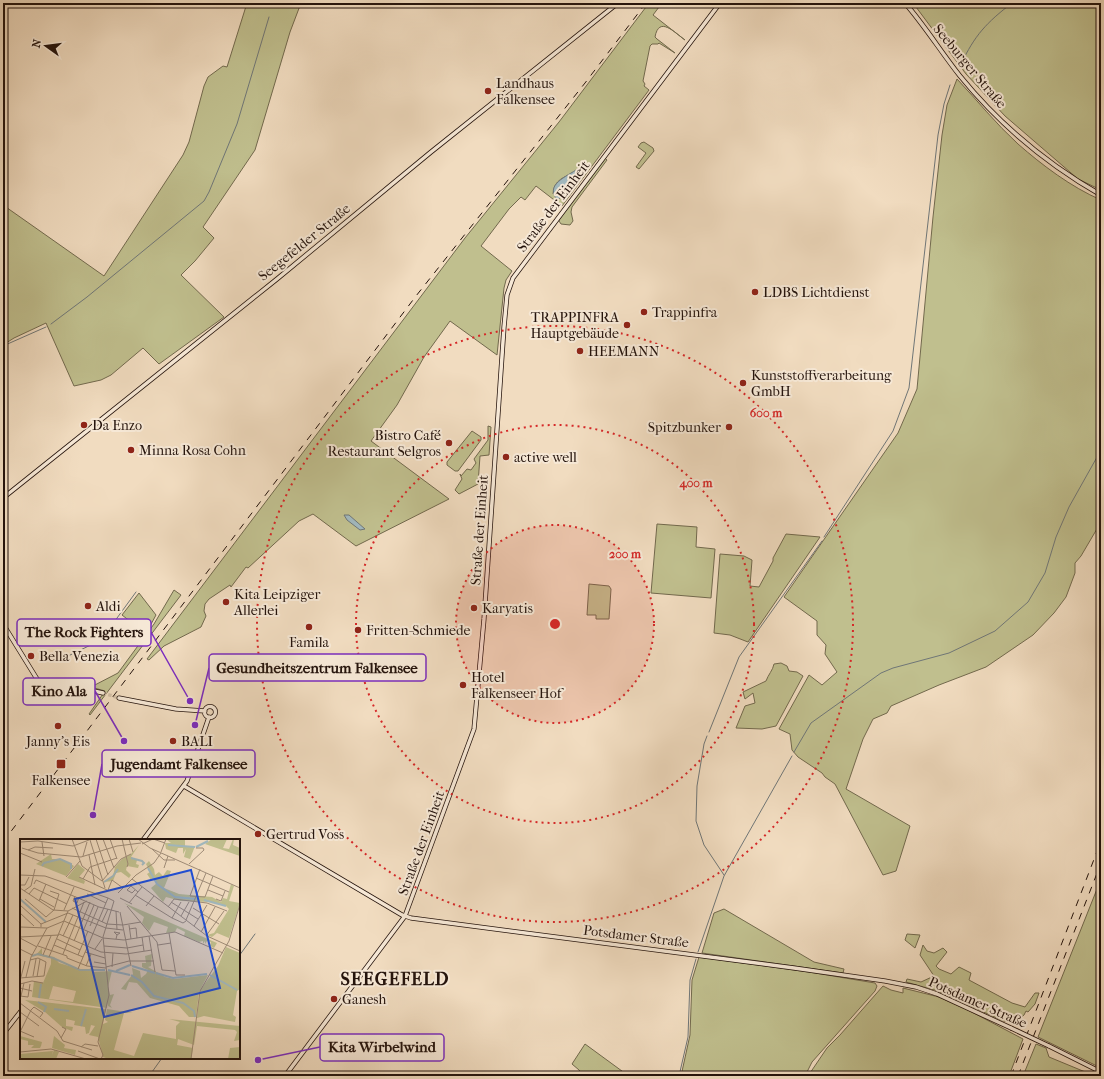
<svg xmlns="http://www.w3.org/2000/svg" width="1104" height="1079" viewBox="0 0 1104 1079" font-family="'IM FELL French Canon',serif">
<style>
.green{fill:#c0bf8e;stroke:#72694d;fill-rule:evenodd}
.water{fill:#a1b8be;stroke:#6f7677}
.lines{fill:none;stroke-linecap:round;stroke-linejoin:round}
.stream{stroke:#6f7677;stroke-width:1}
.secondary-tunnel{stroke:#d2bea5;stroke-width:3.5;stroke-dasharray:3.5 2;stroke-linecap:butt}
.secondary-casing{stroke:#24130c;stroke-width:5}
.secondary{stroke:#f6e8d6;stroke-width:3.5}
.rail{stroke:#24130c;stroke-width:1;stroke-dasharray:7 7;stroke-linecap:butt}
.secondary-bridge-casing{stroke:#24130c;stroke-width:5;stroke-linecap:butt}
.secondary-bridge{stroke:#f6e8d6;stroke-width:3.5}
.ring{fill:none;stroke:#d62828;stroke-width:2;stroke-dasharray:2 4}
.poi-dot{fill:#8f2418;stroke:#f6e8d6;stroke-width:1.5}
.labels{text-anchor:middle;stroke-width:4;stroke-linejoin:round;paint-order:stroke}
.street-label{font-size:14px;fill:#24130c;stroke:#f6e8d6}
.poi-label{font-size:14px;fill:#24130c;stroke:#f6e8d6;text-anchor:start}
.district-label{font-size:18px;font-weight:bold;letter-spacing:1px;fill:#24130c;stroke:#f6e8d6}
.inset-river{fill:none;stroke:#a1b8be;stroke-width:2}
.inset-road{fill:none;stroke:#9f8c78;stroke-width:1}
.view{fill:#1d4ed8;fill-opacity:0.15;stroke:#1d4ed8;stroke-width:2}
.inset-edge{fill:none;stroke:#24130c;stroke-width:2}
.centre{fill:#d62828;stroke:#f6e8d6;stroke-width:2}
.ring-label{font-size:12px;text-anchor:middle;font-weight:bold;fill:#d62828;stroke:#f6e8d6;stroke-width:4;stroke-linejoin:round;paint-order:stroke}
.leader{fill:none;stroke:#7b2cbf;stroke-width:1.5}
.callout-dot{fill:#7b2cbf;stroke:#f6e8d6;stroke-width:1.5}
.callout{fill:#f6e8d6;stroke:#7b2cbf;stroke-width:1.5}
.callout-label{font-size:15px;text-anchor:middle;font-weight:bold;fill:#24130c}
</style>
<rect width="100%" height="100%" fill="#f1dcc0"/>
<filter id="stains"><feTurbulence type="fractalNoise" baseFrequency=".005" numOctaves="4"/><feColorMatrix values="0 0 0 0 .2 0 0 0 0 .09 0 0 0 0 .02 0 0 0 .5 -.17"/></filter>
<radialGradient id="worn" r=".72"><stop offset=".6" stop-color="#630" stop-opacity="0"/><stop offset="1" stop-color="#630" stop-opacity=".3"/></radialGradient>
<path class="green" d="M247,3H301L290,32L255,150L203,227L214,238L195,261L181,275L224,317L159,364L143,348L111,375L101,380L74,386L46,323L14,338L3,345V205L104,276L183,155L189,142L204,86L208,77L223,66L227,67Z
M649,3H662L653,15L685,40C675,33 659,15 655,37L657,39L675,53L659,43L658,44H652L650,46L643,81L645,84L644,86L649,90L562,206L536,186L525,200L521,197L509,209L481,246L512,271L506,280L504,288L497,355L450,321L424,357L397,405L371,441L449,499L356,546L313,514L299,521L248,568L246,567L231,587L230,585L209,599L205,604L204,611L206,616L201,627L164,646L149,660L147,659L465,238L559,122ZM576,171L553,194C554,179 564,178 576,171Z
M913,3H1101V190L1078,179L1005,116L966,74Z
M957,79C977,100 996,124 1018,144C1042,165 1071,187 1101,200V522L1081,556L1075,563V573L1066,597L1054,613L1033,635L986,667L939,685L891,706L887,713L873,719L863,739L846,789L910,826L896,871L883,875L835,784L825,777L822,773L798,757L792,750L790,734L779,729L809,675L822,685L837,672L825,654L826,645L817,635V621L784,597L898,433L917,389L933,217L942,135L947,105Z
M644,142L653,148L654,151L639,169L636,167L646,153L638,147L641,143Z
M605,158L607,160L572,207L571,212L573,221L570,225L561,224L559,221V218Z
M488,426L491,427L489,455L480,456L478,484L459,494L455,490L462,479L460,474L461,476L467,469L471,470L476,463L474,459L488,440Z
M472,431L481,437V440L458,471H455L447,465V462Z
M657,524L697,527L696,547L715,549L711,598L651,593Z
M786,534L820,537L748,642L730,635L714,633L720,554L744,556L752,560L750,586L759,587L773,561V558Z
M589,584L609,586L611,589L609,619H596V615H587Z
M174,590L181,595L90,715L89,714L105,691L91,687L118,673L154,624Z
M139,593L156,615L150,626L144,632L122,615Z
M781,663L787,666L789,671L797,672L803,676L776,726L762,729L736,728L745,706L755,703L753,693L745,699L743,692L766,681C768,675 773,670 774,664Z
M1101,879V1068L1038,1037Z
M724,909L814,962L844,969L843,973L702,953L714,913Z
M907,934L920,935L915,948L905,940Z
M923,945L927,951L934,953L943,948L947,952L936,966L939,969L951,974L959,967L971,973L969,980L1012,1003L1025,1007L1035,993H1039L1035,1004L1028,1012L1026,1011L1024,1015L1016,1022L1003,1021L938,991L906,982L907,979L921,982L934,976L920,955Z
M699,957L809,972L875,983L877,986L875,991L812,1062L805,1076H681L690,1035L692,980Z
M883,986L891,990L903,993V988L939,997L970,1011L1023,1039L1009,1076H808L827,1048L840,1035Z
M585,1044L626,1074L625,1076H584L579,1070L572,1064Z
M1036,1044L1046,1048L1049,1057L1095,1076H1023Z"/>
<path class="water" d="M580,167H582L559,199L556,198C545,183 571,175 580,167Z
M344,515H349L365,529L360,530L347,520Z"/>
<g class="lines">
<path class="stream" d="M273,5V3
M961,64C975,35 986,23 1012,3
M51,324L87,297L204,201L209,192L237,124L269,17
M3,346L46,327
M824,537L893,431L909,388L938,135L944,104L950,85
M64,658L101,640L136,592
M709,732L739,657L822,541
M707,736L704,744L697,786L696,821L704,845L724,875
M794,752L811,723L881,673L893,668L949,653L995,631L1028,602L1045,573L1056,537L1069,507L1101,450
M698,952L724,876L792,756
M239,956L255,934
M152,1072L162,1058
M679,1076L688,1037L690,980L696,959"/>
<path class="secondary-tunnel" d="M103,693L119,698"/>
<defs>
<path id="secondary" d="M905,3C925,26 941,52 960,76C999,124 1047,164 1101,195
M3,498L277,279L431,152L618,3
M3,624L37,679L45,686
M44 689a6 6 0 1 1 12 0a6 6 0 1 1-12 0Z
M56,689H85L103,693
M119,698L176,709L205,711
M204.5 712a5.5 5.5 0 1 1 11 0a5.5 5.5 0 1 1-11 0Z
M184,786L402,915L411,918L794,968L885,981L916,987L937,994L1011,1028
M143,840L187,781L209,717
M3,1034L21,1011
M1049,1046L1101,1072
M285,1076L405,916L474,729L484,619L504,327L507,295L513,278L720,3"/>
</defs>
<use href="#secondary" class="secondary-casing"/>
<use href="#secondary" class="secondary"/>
<path class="rail" d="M3,842L416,296L585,83L646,3
M1011,1076L1101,841
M1018,1076L1101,863"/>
<defs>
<path id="secondary-bridge" d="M1011,1028L1049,1046"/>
</defs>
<use href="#secondary-bridge" class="secondary-bridge-casing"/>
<use href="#secondary-bridge" class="secondary-bridge"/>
</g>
<circle cx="555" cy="624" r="99" fill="#d62828" fill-opacity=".12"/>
<g class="ring">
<circle cx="555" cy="624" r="99"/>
<circle cx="555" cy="624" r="199"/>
<circle cx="555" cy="624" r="298"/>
</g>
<g class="poi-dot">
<circle cx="488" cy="91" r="4"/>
<circle cx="755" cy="292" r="4"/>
<circle cx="644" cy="312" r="4"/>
<circle cx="627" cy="325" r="4"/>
<circle cx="580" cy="351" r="4"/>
<circle cx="743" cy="383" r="4"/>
<circle cx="84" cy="425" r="4"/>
<circle cx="729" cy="427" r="4"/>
<circle cx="449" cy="443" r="4"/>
<circle cx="131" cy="450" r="4"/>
<circle cx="506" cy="457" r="4"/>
<circle cx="226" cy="602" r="4"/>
<circle cx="88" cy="606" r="4"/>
<circle cx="474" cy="608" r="4"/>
<circle cx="309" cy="627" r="4"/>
<circle cx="358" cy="630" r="4"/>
<circle cx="31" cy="656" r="4"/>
<circle cx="463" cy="685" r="4"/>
<circle cx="58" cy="726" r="4"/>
<circle cx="173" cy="741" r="4"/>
<rect x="56" y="759" width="10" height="10" rx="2"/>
<circle cx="258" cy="834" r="4"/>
<circle cx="334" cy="999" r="4"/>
</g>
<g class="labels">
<g class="street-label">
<text transform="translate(970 66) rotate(50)" y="5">Seeburger Straße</text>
<text transform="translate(553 206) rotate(-53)" y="5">Straße der Einheit</text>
<text transform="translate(304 242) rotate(-39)" y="5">Seegefelder Straße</text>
<text transform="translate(479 530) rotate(-86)" y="5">Straße der Einheit</text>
<text transform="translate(421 843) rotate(-70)" y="5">Straße der Einheit</text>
<text transform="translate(636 936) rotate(7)" y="5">Potsdamer Straße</text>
<text transform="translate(978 1002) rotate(24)" y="5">Potsdamer Straße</text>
</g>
<g class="poi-label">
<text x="496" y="88">Landhaus<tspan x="496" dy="16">Falkensee</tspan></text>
<text x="763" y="297">LDBS Lichtdienst</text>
<text x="652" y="317">Trappinfra</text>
<text x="619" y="322" text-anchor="end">TRAPPINFRA<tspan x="619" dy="16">Hauptgebäude</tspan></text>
<text x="588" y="356">HEEMANN</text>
<text x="751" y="380">Kunststoffverarbeitung<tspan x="751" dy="16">GmbH</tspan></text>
<text x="92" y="430">Da Enzo</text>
<text x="721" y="432" text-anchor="end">Spitzbunker</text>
<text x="441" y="440" text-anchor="end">Bistro Café<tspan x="441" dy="16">Restaurant Selgros</tspan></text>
<text x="139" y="455">Minna Rosa Cohn</text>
<text x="514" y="462">active well</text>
<text x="234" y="599">Kita Leipziger<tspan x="234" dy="16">Allerlei</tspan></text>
<text x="96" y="611">Aldi</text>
<text x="482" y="613">Karyatis</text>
<text x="366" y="635">Fritten-Schmiede</text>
<text x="309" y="647" text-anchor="middle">Famila</text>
<text x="39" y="661">Bella Venezia</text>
<text x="471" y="682">Hotel<tspan x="471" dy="16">Falkenseer Hof</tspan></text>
<text x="58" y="746" text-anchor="middle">Janny's Eis</text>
<text x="181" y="746">BALI</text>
<text x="61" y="785" text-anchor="middle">Falkensee</text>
<text x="266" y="839">Gertrud Voss</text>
<text x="342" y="1004">Ganesh</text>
</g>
<g class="district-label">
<text x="395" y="985">SEEGEFELD</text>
</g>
</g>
<g transform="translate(20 839)">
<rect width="220" height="220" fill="#f1dcc0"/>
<path d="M146,0H165V8L175,7L170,20L164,18L166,10L163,15V9H158L156,14L146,10L145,4H151ZM192,0H207L203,9L209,10L213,0H214L213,6L220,9V17L185,5ZM119,6L111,18L117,21L116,25L119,26L118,29L107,27L106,31L111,36L109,39L101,33L96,34L93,42L84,43L93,37L95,28L102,20L111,15ZM31,15L32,20H42L54,27L46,37L16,25ZM129,22L134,30L135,36L139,33L143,37L147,31L151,32L144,49L159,55L192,58L201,63L203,59L207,60L211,45L214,47L209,62L220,64L209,99L197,94L192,98L187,96L194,94L209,70L206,67L192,63L161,62L146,58L143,63L131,49L137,44L133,40L131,41L127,35L130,33L126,25ZM58,25L65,31L59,38L65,42L64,45L47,39ZM104,64L158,87L197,104L194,109L190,107L191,103L187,102L185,105V102L183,105V102L179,103L164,97L165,93L157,89L155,93L146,94L148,88L134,83L129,92L122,84L124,78ZM206,108L220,114V150L217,152L213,176L216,178L215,183L184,177L177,179L180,151L198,127ZM22,109V116L34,118L39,124L49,127L67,132L72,128L73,133L92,132L88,148L90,156L94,155L90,166L92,169L88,167V163L87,169L12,158L14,142L23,144L31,125V119L16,116ZM33,147L56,152L53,163L29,160ZM132,115L131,127L128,128L145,138L154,140L188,136L179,153L176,178H169L159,167L130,159L117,144L109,143L106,151L101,150L113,135L112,129L120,132L121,139L126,135L128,131L122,128V124H126L125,117ZM5,161L86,170L83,185L88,183L85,181L87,170L113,174H104L94,211L114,217L123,194L156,200V187L160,183L149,180L220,187V201L214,202L217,193L215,191L177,187L174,206L158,200L157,206L173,209L171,220H89L83,218L78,198L69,196L75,187L71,186L69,194L66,195L65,188L54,186L55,182L46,180V187L53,188L52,192L42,188L25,173ZM0,197L22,203L21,207L20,209H11L14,206H8V202L0,200ZM34,197L45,206L44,209L56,211L55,216L32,209ZM220,208V220H208L210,209ZM34,211L39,213L36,220H0V215L33,212L32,216Z" fill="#c0bf8e" fill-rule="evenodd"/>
<path class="inset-river" d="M148,6L175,8M176,8L188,2M111,19L122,22L124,24L122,26M22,27L24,24L40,20L51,25V30M128,29L137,45M84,43L93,37L98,30M137,45L155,58L176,60M0,60L26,83M184,61L206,67M12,117L18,115L33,119L60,131H85M112,127L135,134M88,131L110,136M96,132L110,126M136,134L153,139L187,135M111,136L122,143L134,157L163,164L174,172L175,178M190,136L217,151M19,159L21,145M18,163L26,168L24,173M34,170L49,172M61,187L66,170"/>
<path class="inset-road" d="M52,0L62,27L82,42L101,20L111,15M76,0L88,36M83,0L94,29M90,0L97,20M102,0L108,25L107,28M109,0L113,13M118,0L130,9L220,49M70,1L85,49M0,3L18,2L53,7L69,1M22,3L24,17M122,5L133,0L145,4M2,9L18,14L61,18L97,7L121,4M132,10L144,21H155M8,11L15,8L33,9M141,13L146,0M0,14L22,23M69,16L75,46M63,17L67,3M169,25L184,11L183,9H176M144,29L148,17M180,30L170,57L185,58L193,37M0,36L25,37L88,59M46,38L60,22M59,38L87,51M176,39L209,53M63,40L70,28L97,19M112,40L187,97L220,112M14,45L16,41L79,68L99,73M0,46H5L9,38M0,49L33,71L48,72M88,51L92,41L103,49M115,51L112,54L107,51L111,47L118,53M188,51L203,57M4,52L11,47L15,30M30,52L39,55L34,71M98,54L116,36L134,24L141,14M9,55L14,49L47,65M67,55L86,64M115,56L152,79L163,84L166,82M55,57L53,62L57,64L59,58M100,59L112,65M5,60L26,78L34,71M20,60L34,68M196,60L201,62L205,52M19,62L26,45M151,63L178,80M109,64L122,48M0,66L21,85M107,67L137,103L142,131L155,132M126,67L134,57M148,68L154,60L187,64L207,72M52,69L87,85L103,86L121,83M173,69L199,85M44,71L54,48M96,72L97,91M100,73L111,127M0,74L14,87M48,74L86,89L103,91M161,77L169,63M152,79L161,63M166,81L186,34M44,82L83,99L104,101L155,93L203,114M82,83L88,70M109,86L111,100M70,87L78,68M174,87L187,66M0,88L27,89L44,82M21,88V85L48,74M64,90L74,66M109,90L116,89L117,99M181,93L195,68M149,94L156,136H165M39,95L81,113L106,115L132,111M43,97L53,76M129,97L135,133M186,97L204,72M0,98L39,96M122,98L124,112M0,99L17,108M37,100L60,111M96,100L97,96L100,94L94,93L97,96M54,102L70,63M34,106L63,118M138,106L151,104M18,107L47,117V119L67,127L86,129M84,107L107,109L123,106M0,110L12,116M75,110L82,100M65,113L85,119M43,115L64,63M23,116L31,97M58,116L68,92M29,118L48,72L67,62M74,123L86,125M66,127L71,115M86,128L109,122H134M92,128L93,114M58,130L88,59M13,137L16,120M1,138L5,122M6,138L11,118L27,89M17,138L20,120M0,139L24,137L26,123L18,119L10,121M0,145L12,142L23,144M0,149L12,152M0,157L8,158L10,145M1,157L4,144M0,164L37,192L43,202L72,211M11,171L14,168L23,174L20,178M0,173L19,187M0,192L14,198M0,193L11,171M41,199L46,190L42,188M61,208L65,205L78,207M58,212L80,220M0,213L31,210L66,220M81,220L83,216L78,203L89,156L83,98L94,62L88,59M171,220L180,152L209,102L220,65"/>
<path class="view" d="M171,31L200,149L84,178L55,60Z"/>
<rect width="220" height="220" class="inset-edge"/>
</g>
<circle cx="555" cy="624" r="6" class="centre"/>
<g class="ring-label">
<text x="766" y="417">600 m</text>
<text x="696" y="487">400 m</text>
<text x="625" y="558">200 m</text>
</g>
<path class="leader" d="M190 701L151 632M195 725L209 668M124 741L95 691M93 815L102 764M258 1060L320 1047"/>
<g class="callout-dot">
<circle cx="190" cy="701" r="4"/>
<circle cx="195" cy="725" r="4"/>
<circle cx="124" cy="741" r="4"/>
<circle cx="93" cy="815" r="4"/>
<circle cx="258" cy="1060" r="4"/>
</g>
<g class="callout">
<rect x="17" y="619" width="134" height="27" rx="4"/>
<rect x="209" y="654" width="217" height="27" rx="4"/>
<rect x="23" y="678" width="72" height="27" rx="4"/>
<rect x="102" y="750" width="153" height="27" rx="4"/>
<rect x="320" y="1034" width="124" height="27" rx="4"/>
</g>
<g class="callout-label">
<text x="84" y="637">The Rock Fighters</text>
<text x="317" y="673">Gesundheitszentrum Falkensee</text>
<text x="59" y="696">Kino Ala</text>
<text x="179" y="769">Jugendamt Falkensee</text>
<text x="382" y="1052">Kita Wirbelwind</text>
</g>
<rect width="1104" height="1079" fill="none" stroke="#f1dcc0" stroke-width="16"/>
<rect x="4" y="4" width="1096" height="1071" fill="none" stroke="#24130c" stroke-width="2"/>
<rect x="8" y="8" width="1088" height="1063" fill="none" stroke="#24130c"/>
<g transform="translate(46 46) rotate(284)" stroke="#f6e8d6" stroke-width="3" paint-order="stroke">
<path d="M0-3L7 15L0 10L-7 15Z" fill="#24130c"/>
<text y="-6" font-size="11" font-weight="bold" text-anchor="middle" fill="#24130c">N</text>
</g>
<rect width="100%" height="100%" filter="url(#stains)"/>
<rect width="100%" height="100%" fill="url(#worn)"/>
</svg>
